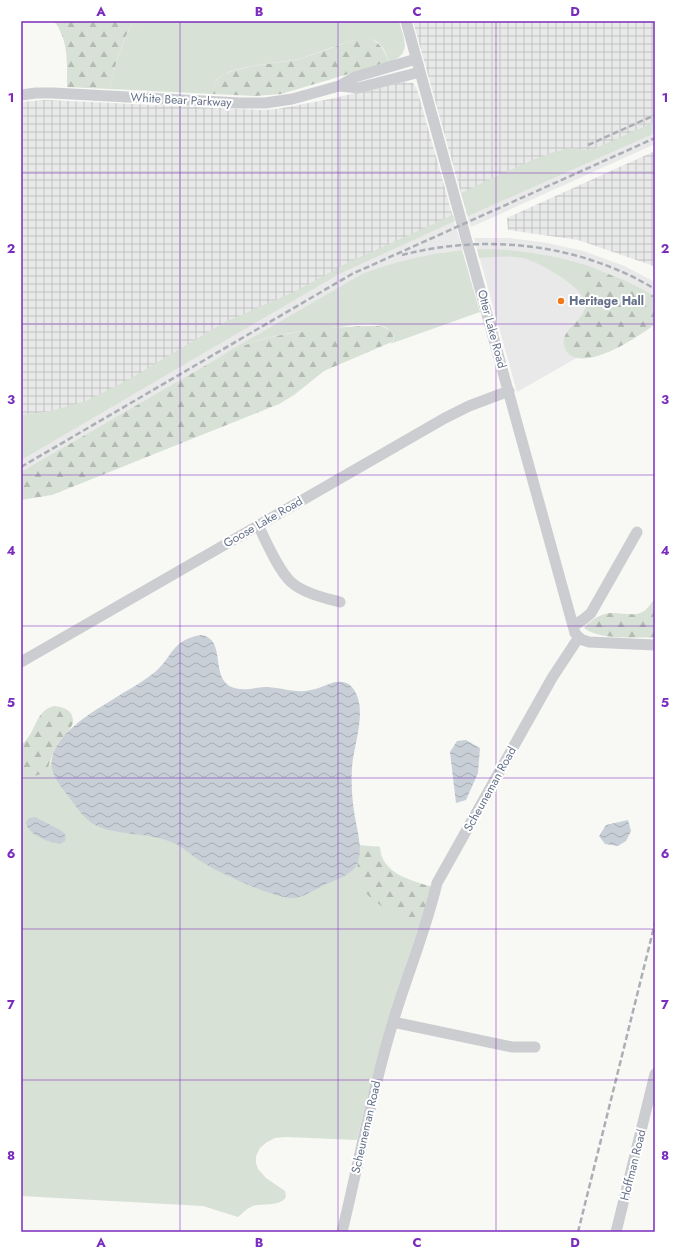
<svg xmlns="http://www.w3.org/2000/svg" width="676" height="1253" viewBox="0 0 676 1253" font-family="Jost,sans-serif">
<style>
.built{fill:#e8e9e8}
.industrial{fill:url(#industrial-grid)}
.grass{fill:#d8e1d6}
.forest{fill:url(#forest-firs)}
.water{fill:url(#water-waves)}
.lines{fill:none;stroke-linecap:round;stroke-linejoin:round}
.minor{stroke:#cbcdd1;stroke-width:11}
.rail{stroke:#aaaeb5;stroke-width:2.5;stroke-dasharray:6 3;stroke-linecap:butt}
.grid{fill:none;stroke:#7b2cbf;stroke-width:1;stroke-opacity:0.55}
.poi-dot{fill:#f1791c;stroke:#fff;stroke-width:1.5}
.labels{text-anchor:middle;stroke-width:4;stroke-linejoin:round;paint-order:stroke}
.street-label{font-size:12px;fill:#657189;stroke:#fff}
.poi-label{font-size:12px;font-weight:bold;fill:#657189;stroke:#fff;text-anchor:start}
.neatline{fill:none;stroke:#7b2cbf;stroke-width:1.5}
.grid-label{font-size:13px;text-anchor:middle;font-weight:bold;fill:#7b2cbf}
</style>
<defs>
<pattern id="industrial-grid" width="8" height="8" patternUnits="userSpaceOnUse"><rect width="8" height="8" fill="#e8e9e8"/><path d="M0 4h8M4 0v8" fill="none" stroke="#c0c1c2"/></pattern>
<pattern id="forest-firs" width="22" height="20" patternUnits="userSpaceOnUse"><rect width="22" height="20" fill="#d8e1d6"/><path d="M5 1l3.5 6h-7zM16 11l3.5 6h-7z" fill="#b3bbb3"/></pattern>
<pattern id="water-waves" width="16" height="10" patternUnits="userSpaceOnUse"><rect width="16" height="10" fill="#c8cfd6"/><path d="M0 5q4-4 8 0t8 0" fill="none" stroke="#a6acb3"/></pattern>
</defs>
<rect width="100%" height="100%" fill="#f8f8f5"/>
<path class="built" d="M655,131V144L471,227L467,215Z
M454,221L463,250L443,252L21,473V460L343,271Z
M474,238H509L547,243L583,251L622,265L655,282V313L517,392Z"/>
<path class="industrial" d="M413,21H655V131L467,215Z
M403,82L413,83L417,89L454,221L343,271L21,460V102L46,100L262,110L277,109L330,99Z
M655,151V268L651,265L578,240L508,230L507,218Z"/>
<path class="grass" d="M134,21H399C404,40 413,54 389,62C386,53 382,42 371,39C357,35 315,55 298,59C277,64 229,65 216,80L213,94L110,89C115,65 121,43 134,21Z
M655,122V133L468,216L461,193C495,178 529,159 564,149C575,146 584,152 594,149Z
M453,215L455,221L339,274L21,460V415L51,411L86,401L126,381L225,322L296,291L347,263Z
M477,249C514,249 550,254 586,265C582,271 579,281 581,288C583,294 586,298 586,305C585,287 539,262 523,258C509,255 494,257 479,258Z
M462,250L480,312L390,344L394,341C395,333 389,328 382,326C363,322 342,327 324,329C304,331 284,333 266,338C247,343 230,351 212,361L362,274C394,262 427,254 462,250Z
M52,758V763L356,866L358,861V875L427,904C399,982 376,1060 357,1140L286,1137L275,1138L267,1142L260,1148L256,1156V1163L258,1169L266,1178L285,1191L286,1197C280,1207 263,1203 253,1206C247,1208 243,1213 238,1217L203,1206L21,1196V766L50,765Z"/>
<path class="forest" d="M54,21H134C121,42 115,65 110,89L67,87C67,63 69,40 54,21Z
M360,38C377,36 384,49 389,62L281,94L255,96L213,94C214,87 214,80 221,76C239,65 277,64 299,59C320,53 340,44 360,38Z
M586,265L626,281L655,296V324C640,336 587,371 569,354C565,350 563,344 564,339C566,328 582,321 586,306C588,298 582,293 580,286C579,278 582,271 586,265Z
M365,326C376,326 386,325 393,333L394,341L324,371L294,395L279,404L52,495L21,500V472L229,352C272,332 319,328 365,326Z
M655,597V638C636,637 598,640 584,628C591,620 601,613 612,613C634,613 642,621 655,597Z
M54,706C65,707 74,711 73,723C70,731 63,736 58,743C45,766 55,775 21,778V745C37,733 34,711 54,706Z
M359,845L380,847C381,874 413,881 433,887L419,925C401,917 363,901 358,879C356,868 359,856 359,845Z"/>
<path class="water" d="M201,635C230,639 205,687 241,689C249,690 257,687 265,687C281,687 295,694 311,690C324,688 339,675 351,686C370,706 353,745 352,768C351,782 352,797 354,811C356,827 363,846 358,862C353,875 335,880 324,885C315,890 304,897 294,898C275,899 219,873 202,862C191,856 183,846 171,842C147,832 120,836 97,826C84,820 77,807 68,796C63,789 56,781 53,772C42,737 100,708 123,693C134,687 145,680 155,672C173,657 171,640 201,635Z
M466,740L480,748L478,773L466,800L456,803L450,752L457,741Z
M35,817L62,831L66,836L65,841L61,844C50,843 27,835 26,822L29,818Z
M628,820L631,831L626,841L618,846L605,844L599,836L606,825Z"/>
<g class="lines">
<path class="minor" d="M406,21L575,633L580,639L589,642L655,645
M339,86L358,88L420,72
M21,95L36,93H53L240,103H265L292,99L339,86L355,77L416,59
M258,525C266,541 278,570 291,582C303,593 325,598 340,602
M573,626L584,619L591,613L637,532
M21,662L445,418L469,406L509,391
M393,1022L512,1047H535
M342,1232C359,1162 372,1091 393,1022C407,975 426,930 437,883L552,678L579,637
M616,1232L655,1074"/>
<path class="rail" d="M588,145L655,115
M402,255C487,233 580,244 655,289
M21,467L352,274L655,138
M578,1232L655,923"/>
</g>
<path class="grid" d="M180,21V1232M338,21V1232M496,21V1232M21,173H655M21,324H655M21,475H655M21,626H655M21,778H655M21,929H655M21,1080H655"/>
<circle class="poi-dot" cx="561" cy="301" r="4"/>
<g class="labels">
<g class="street-label">
<text transform="translate(181 100) rotate(3)" y="4">White Bear Parkway</text>
<text transform="translate(492 329) rotate(75)" y="4">Otter Lake Road</text>
<text transform="translate(263 522) rotate(-30)" y="4">Goose Lake Road</text>
<text transform="translate(490 789) rotate(-61)" y="4">Scheuneman Road</text>
<text transform="translate(366 1127) rotate(-77)" y="4">Scheuneman Road</text>
<text transform="translate(633 1165) rotate(-76)" y="4">Hoffman Road</text>
</g>
<g class="poi-label">
<text x="569" y="305">Heritage Hall</text>
</g>
</g>
<rect width="676" height="1253" fill="none" stroke="#ffffff" stroke-width="44"/>
<rect x="22" y="22" width="632" height="1209" class="neatline"/>
<g class="grid-label">
<text x="101" y="16">A</text>
<text x="259" y="16">B</text>
<text x="417" y="16">C</text>
<text x="575" y="16">D</text>
<text x="11" y="102">1</text>
<text x="665" y="102">1</text>
<text x="11" y="253">2</text>
<text x="665" y="253">2</text>
<text x="11" y="404">3</text>
<text x="665" y="404">3</text>
<text x="11" y="555">4</text>
<text x="665" y="555">4</text>
<text x="11" y="707">5</text>
<text x="665" y="707">5</text>
<text x="11" y="858">6</text>
<text x="665" y="858">6</text>
<text x="11" y="1009">7</text>
<text x="665" y="1009">7</text>
<text x="11" y="1160">8</text>
<text x="665" y="1160">8</text>
<text x="101" y="1247">A</text>
<text x="259" y="1247">B</text>
<text x="417" y="1247">C</text>
<text x="575" y="1247">D</text>
</g>
</svg>
